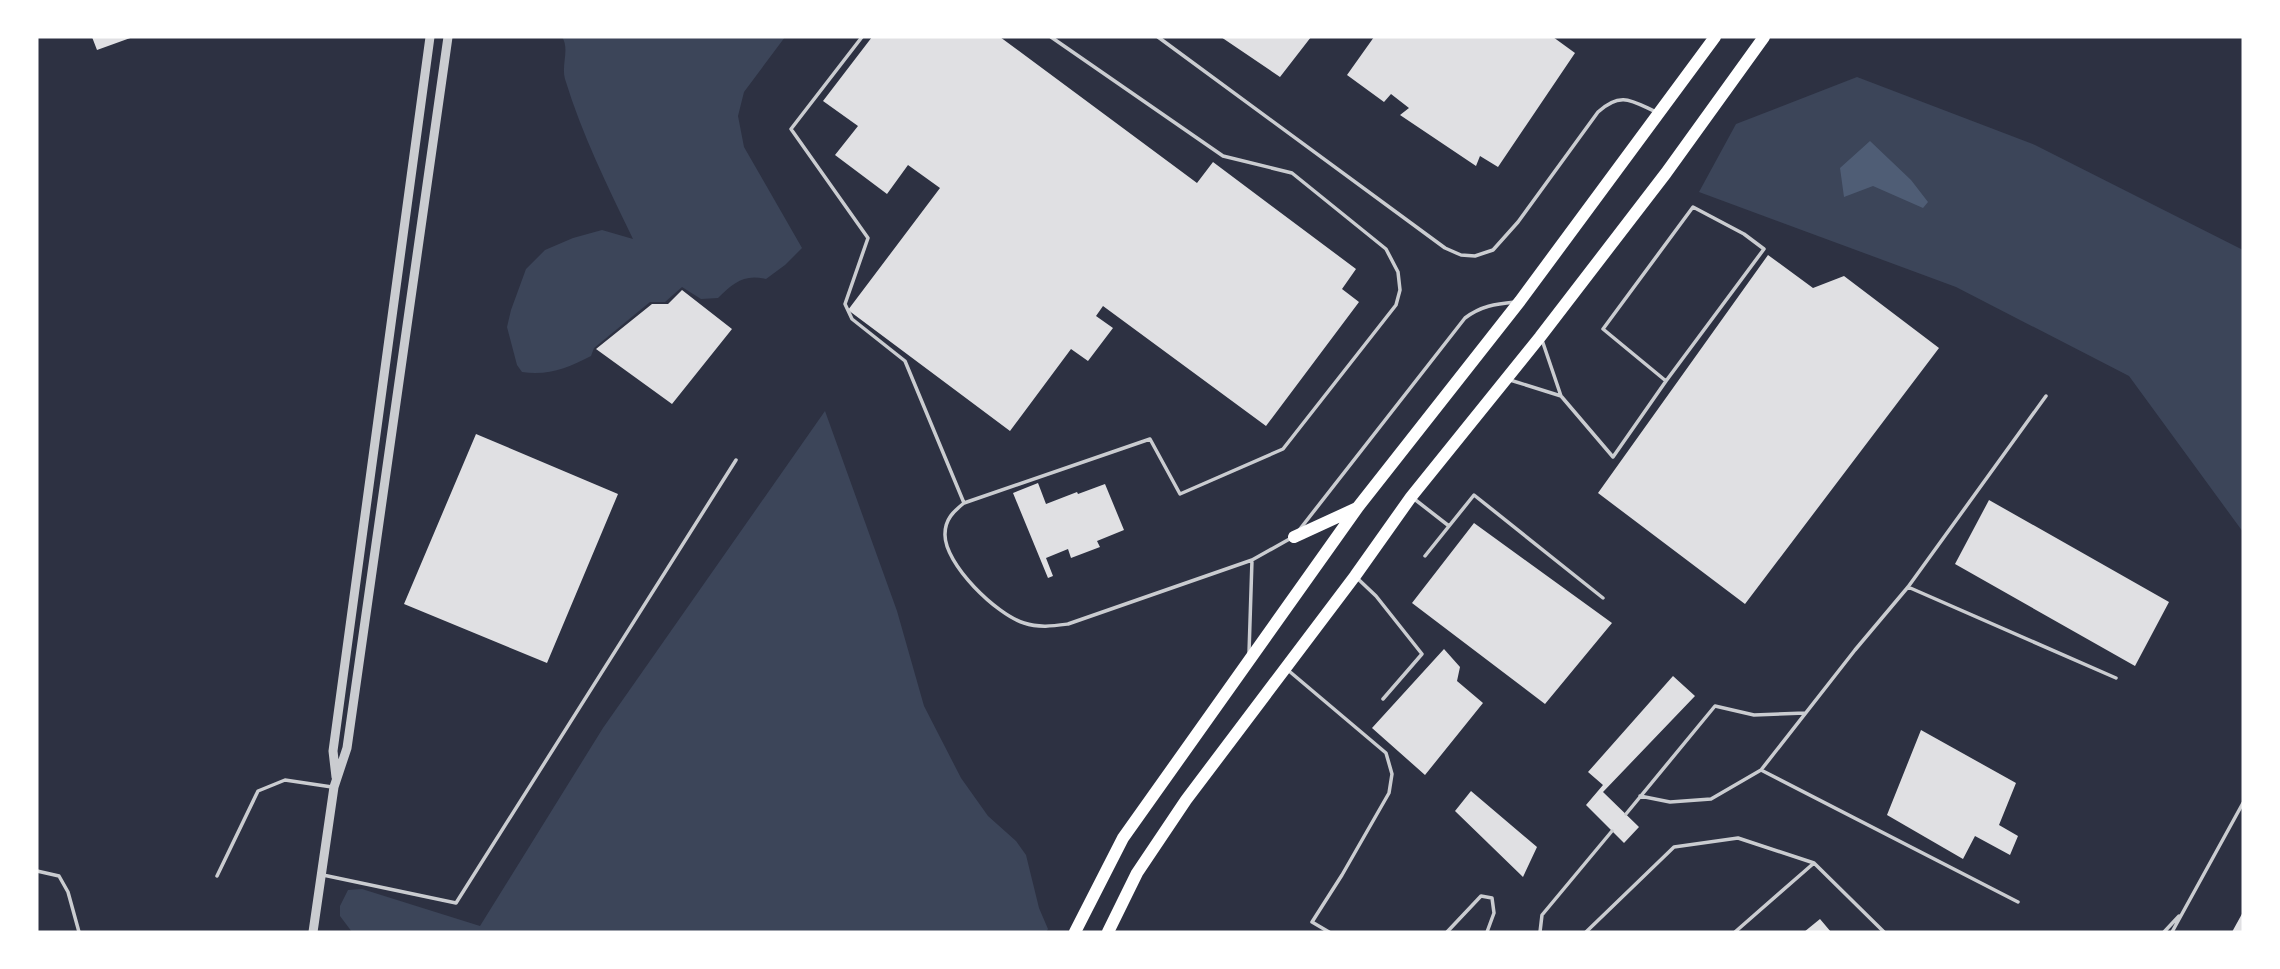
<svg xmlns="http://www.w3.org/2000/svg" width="2280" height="969" viewBox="0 0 2280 969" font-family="'Titillium Web',sans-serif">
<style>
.green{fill:#3c4559}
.water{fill:#4f5d75}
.building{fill:#e0e0e3}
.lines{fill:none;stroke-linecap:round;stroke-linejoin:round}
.service{stroke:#caccd0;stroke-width:3.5}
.tertiary{stroke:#caccd0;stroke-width:9}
.trunk{stroke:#fff;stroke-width:12}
</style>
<rect width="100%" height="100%" fill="#2d3142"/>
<path class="green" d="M562,37H785L744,92L738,116L744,147L802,248L785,265L766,279C743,274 734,283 718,298L701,299L682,287L665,302H650L594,348L591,356C568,368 548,376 522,372L517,365L507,327L511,310L526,269L545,250L573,238L602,230L633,239C608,187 582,135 565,79C561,65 570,49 562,37Z
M1857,77L2035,145L2243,250V532L2129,376L1956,287L1699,192L1736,124Z
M825,411L897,611L924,706L961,778L988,816L1016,841L1026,855L1039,908L1048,929L1046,932H352L340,916V906L348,890L362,889L480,926L603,728Z"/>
<path class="water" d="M1870,141L1911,180L1928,202L1923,208L1873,186L1844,197L1840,168Z"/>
<path class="building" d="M92,37H133L97,50Z
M872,37H1000L1197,183L1213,162L1356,269L1342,289L1359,302L1266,426L1103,306L1096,316L1113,328L1088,361L1071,349L1010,431L848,310L940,188L908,165L887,194L835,155L858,126L823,101Z
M1221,37H1311L1280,77Z
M1374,37H1553L1575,53L1498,167L1480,156L1476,166L1400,115L1409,108L1391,94L1384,102L1347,75Z
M1768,255L1813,288L1844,276L1939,348L1745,604L1598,493Z
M682,290L732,329L672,404L596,349L652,304H668Z
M476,434L618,494L547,663L404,604Z
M1038,483L1046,504L1077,492L1078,494L1105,484L1124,530L1097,541L1100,547L1071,558L1068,549L1046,558L1053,576L1048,578L1013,493Z
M1989,500L2169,602L2135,666L1955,564Z
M1474,523L1612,623L1545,704L1412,603Z
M1444,649L1460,667L1457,681L1483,703L1425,775L1372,728Z
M1673,676L1695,696L1603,792L1639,827L1624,843L1586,805L1603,785L1588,772Z
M1921,730L2016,783L1999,825L2018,836L2010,855L1975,836L1963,859L1887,815Z
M1471,791L1537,847L1523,877L1455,811Z
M2243,912V932H2232Z
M1820,919L1831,932H1804Z"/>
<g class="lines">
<path class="service" d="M862,37L791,129L868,238L845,304L852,319L905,361L964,503C954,511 945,519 945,534C944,564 997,615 1024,623C1039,628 1053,626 1068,624L1252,560L1293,537
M1158,37L1445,248L1461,255L1475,256L1493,250L1518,222L1598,112C1621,91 1632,101 1656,112
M1542,340L1561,396L1613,457L1666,381L1764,249L1744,234L1693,207L1603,329L1666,381
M1510,380L1561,396
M1413,498L1449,526
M964,503L1150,439L1180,494L1283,449L1396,305L1400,290L1398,272L1386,249L1292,173L1223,156L1051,37
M1300,529L1465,318C1481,306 1495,304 1515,302
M1425,556L1474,495L1603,598
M1357,578L1376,596L1422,654L1383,699
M1908,587L2116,678
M1249,653L1252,560
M1289,671L1386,753L1392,774L1389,793L1342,875L1312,922L1329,932
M1761,770L2018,902
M1640,796L1670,802L1711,799L1761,770L1855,650L1908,587L2046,396
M1626,814L1715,706L1754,715L1805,713
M37,871L59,876L68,892L79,932
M323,875L456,903L736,460
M217,876L258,791L285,780L332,787
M1447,932L1481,896L1492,898L1494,913L1487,932
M1540,932L1542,915L1612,831
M1586,932L1674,847L1738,838L1814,863L1884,932
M1735,932L1814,863
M2164,932L2179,916
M2172,932L2243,803"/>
<path class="tertiary" d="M336,777L333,751L430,37
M313,932L334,787L347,748L448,37"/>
<path class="trunk" d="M1294,537L1357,508
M1075,932L1123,838L1358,507L1520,301L1715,37
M1108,932L1137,873L1186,800L1355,576L1411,497L1540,337L1666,173L1764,37"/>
</g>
<rect width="2280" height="969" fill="none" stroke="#ffffff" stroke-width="77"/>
</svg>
